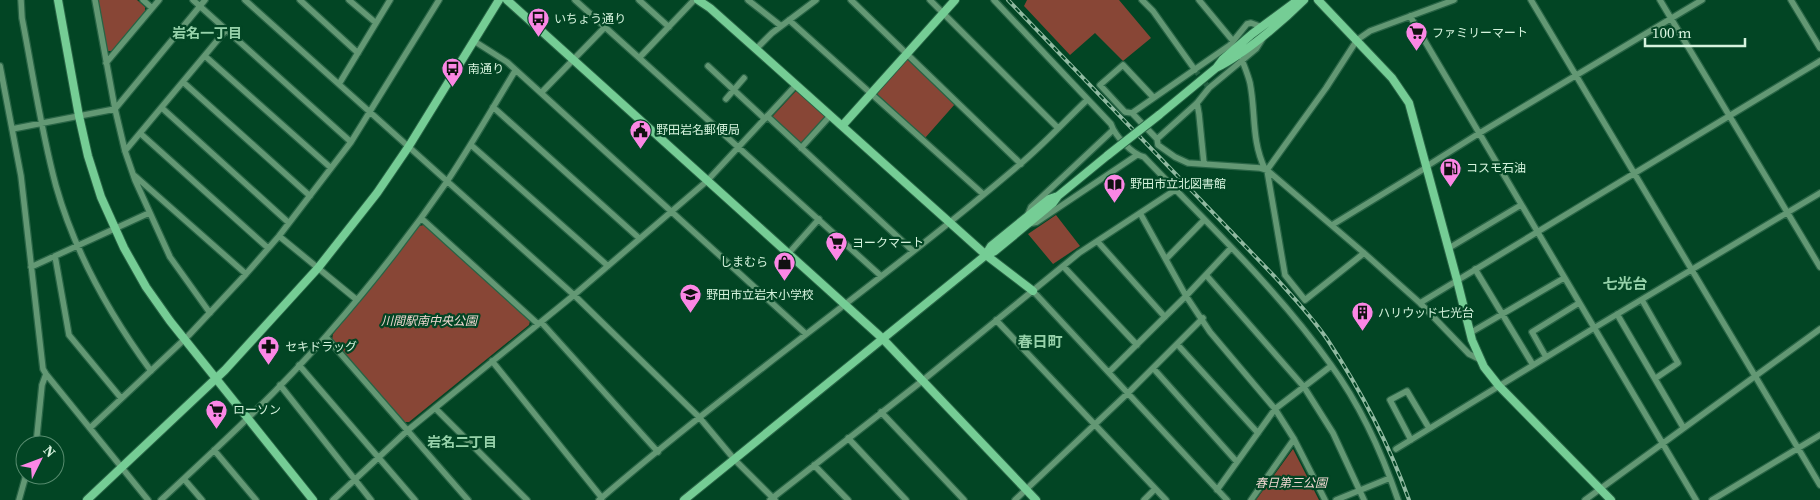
<svg xmlns="http://www.w3.org/2000/svg" width="1820" height="500" viewBox="0 0 1820 500" font-family="'Source Serif 4','Noto Sans JP',serif">
<style>
.green{fill:#884636}
.lines{fill:none;stroke-linecap:round;stroke-linejoin:round}
.street-tunnel{stroke:#225f40;stroke-width:5.5;stroke-dasharray:5.5 3;stroke-linecap:butt}
.street-casing{stroke:#286445;stroke-width:8}
.secondary-casing{stroke:#286445;stroke-width:10}
.street{stroke:#639874;stroke-width:5.5}
.secondary{stroke:#75cd95;stroke-width:8}
.rail-casing{stroke:#90baa1;stroke-width:4}
.rail{stroke:#024524;stroke-width:2;stroke-dasharray:5.5;stroke-linecap:butt}
.secondary-bridge-casing{stroke:#286445;stroke-width:10;stroke-linecap:butt}
.secondary-bridge{stroke:#75cd95;stroke-width:8}
.labels{text-anchor:middle;stroke-width:4.5;stroke-linejoin:round;paint-order:stroke}
.poi-label{font-size:12px;fill:#d5f3dd;stroke:#024524;text-anchor:start}
.park-label{font-size:12px;font-style:italic;fill:#f0d8d2;stroke:#024524}
.neighbourhood-label{font-size:14px;font-weight:bold;fill:#96d2aa;stroke:#024524}
.quarter-label{font-size:15px;font-weight:bold;fill:#96d2aa;stroke:#024524}
</style>
<rect width="100%" height="100%" fill="#024524"/>
<path class="green" d="M98,0H137L145,7V11L112,51H107Z
M1027,0H1119L1151,38L1123,61L1095,33L1070,55L1024,6Z
M907,59L955,104L925,138L875,92Z
M797,90L827,116L802,144L772,117Z
M1056,215L1080,246L1053,264L1028,234Z
M424,225L530,321L529,325L409,422H405L332,340L333,334L419,226Z
M1293,449L1319,500H1256Z"/>
<g class="lines">
<path class="street-tunnel" d="M1195,70L1209,88"/>
<defs>
<path id="street" d="M21,0L22,18C33,74 41,131 56,186C75,253 110,315 151,371
M95,0L115,109L125,151L135,180L170,257L210,313
M143,0L152,8
M193,0L351,142
M245,0L574,295L699,417L734,459L775,500
M300,0L358,53
M349,0L376,23
M575,0L881,276
M639,0L669,27
M748,0L781,26
M851,0L1021,164
M930,0L1058,128
M994,0L1111,124C1115,136 1132,154 1144,157C1208,224 1277,289 1331,365C1360,405 1382,453 1398,500
M1142,0L1153,11L1195,70
M1199,0L1233,41
M1531,0L1820,485
M1660,0L1820,267
M1791,0L1820,48
M1410,16L1696,500
M789,20L983,194
M474,41L507,62L806,334
M756,49L772,33L816,0
M205,56L331,168
M640,57L694,0
M1242,60C1245,68 1248,75 1250,83C1256,113 1251,140 1265,169
M106,63L159,0
M0,66L21,176L43,369L46,374L148,500
M708,66L765,119
M183,82L310,196
M339,84L390,0
M541,93L605,27
M1153,97L1123,65L1100,85L1125,112L1132,113L1157,139L1158,145L1175,157L1188,163L1260,168L1267,170L1364,253L1420,303L1469,354L1479,359
M726,99L744,78
M1197,103L1199,114L1204,164
M493,107L639,238
M162,108L289,223
M1132,113L1230,45L1247,24L1251,23L1262,27
M767,116L913,251
M12,129L115,109L205,0
M141,134L268,248
M1157,139L1197,103L1209,88L1256,49L1263,38
M471,145L608,266
M801,148L830,116
M125,151L226,30
M1427,166L1478,134L1702,0
M135,176L246,274
M1140,213L1186,296L1210,332L1275,409L1294,439L1325,500
M1028,214L1031,207L1113,130
M421,218L538,324
M1028,224L1037,222L1137,155
M1332,225L1427,167
M279,236L357,300
M1098,242L1165,317
M1449,248L1521,205
M1364,253L1305,300L1285,275L1267,170L1326,88L1357,40L1370,31L1454,0
M788,254L819,219
M55,256L69,335L121,398
M1166,259L1204,220
M1063,266L1137,345
M31,267L149,213
M1475,269L1533,365
M1206,275L1304,387L1333,433L1364,500
M1033,291L1227,500
M1642,300L1678,363L1656,378
M1420,303L1820,61
M1617,314L1683,427
M996,320L1166,500
M541,322L658,452
M1470,333L1564,278
M326,337L468,500
M1177,344L1258,433
M1546,357L1532,332L1579,303
M492,361L602,498
M299,365L415,500
M1153,368L1237,462
M1109,372L1186,296L1231,248
M280,385L371,500
M435,408L527,500
M881,412L964,500
M90,428L189,335L246,274L279,236L351,142L439,0
M848,438L906,500
M1411,440L1390,400L1407,391L1429,428
M36,445L42,385L46,374
M1396,449L1594,328L1820,193
M214,450L256,500
M814,465L848,500
M184,479L202,500
M1217,490L1275,409L1331,366
M19,500L26,475
M161,500C218,447 276,394 327,335C370,286 411,234 448,180C472,144 493,107 515,71
M333,500L408,430L574,295L707,181L796,85
M599,500C735,383 883,281 1019,165C1043,145 1065,121 1087,100
M770,500L922,381L1079,253L1175,190
M1015,500L1128,393L1203,318
M1144,500L1155,489
M1251,500L1294,439
M1336,500L1390,478
M1585,500L1820,329
M1712,500L1820,435"/>
<path id="secondary" d="M58,0L79,116L88,156L101,197L124,248L146,287L170,321L313,500
M507,0L882,338L1036,500
M698,0L710,8L756,49L986,255L1033,291
M1318,0L1392,78L1409,103L1457,280L1472,340L1484,367L1499,386L1611,500
M1217,67L1223,59L1252,34L1298,0
M1159,115L1216,68C1243,55 1282,22 1304,0
M842,126L955,0
M986,254L991,246L1049,199L1058,196L1108,155
M87,500L225,370L318,268L377,193L409,146L499,0
M684,500L986,255L995,251L1053,203L1058,196"/>
</defs>
<use href="#street" class="street-casing"/>
<use href="#secondary" class="secondary-casing"/>
<use href="#street" class="street"/>
<use href="#secondary" class="secondary"/>
<defs>
<path id="rail" d="M1008,0L1275,277C1293,297 1312,317 1327,339C1360,389 1389,444 1409,500"/>
</defs>
<use href="#rail" class="rail-casing"/>
<use href="#rail" class="rail"/>
<defs>
<path id="secondary-bridge" d="M1108,155L1159,115"/>
</defs>
<use href="#secondary-bridge" class="secondary-bridge-casing"/>
<use href="#secondary-bridge" class="secondary-bridge"/>
</g>
<defs>
<symbol id="bus-pin" viewBox="-11 -11 22 30"><path d="M0 17L-7.5 6A9.5 9.5 0 1 1 7.5 6Z" fill="#fb87e5" stroke="#024524"/><path d="M-5-6H5V4H4V6H2V4H-2V6H-4V4H-5ZM-3.5-4V0h7V-4ZM-3.5 1.2v1.5H-2V1.2ZM2 1.2v1.5H3.5V1.2Z" fill="#111"/></symbol>
<symbol id="supermarket-pin" viewBox="-11 -11 22 30"><path d="M0 17L-7.5 6A9.5 9.5 0 1 1 7.5 6Z" fill="#fb87e5" stroke="#024524"/><path d="M-6-5.5h2.5l.6 2H6L4.5 2H-2.5L-4.4-4H-6ZM-1.5 3.2a1.3 1.3 0 1 0 .1 0ZM3 3.2a1.3 1.3 0 1 0 .1 0Z" fill="#111"/></symbol>
<symbol id="civic-pin" viewBox="-11 -11 22 30"><path d="M0 17L-7.5 6A9.5 9.5 0 1 1 7.5 6Z" fill="#fb87e5" stroke="#024524"/><path d="M-.6-6.5H3V-4.5H.6V-3L4-1V1h2V6H-6V1h2V-1L-.6-3ZM-1.2 2.5V6h2.4V2.5Z" fill="#111"/></symbol>
<symbol id="fuel-pin" viewBox="-11 -11 22 30"><path d="M0 17L-7.5 6A9.5 9.5 0 1 1 7.5 6Z" fill="#fb87e5" stroke="#024524"/><path d="M-5.5-6h7V0h2V4h1.3V-2.5L3-4.5l.8-.8L6-3V5H2.5V1h-1V6h-7ZM-4.2-4.7v3.2H.2V-4.7Z" fill="#111"/></symbol>
<symbol id="library-pin" viewBox="-11 -11 22 30"><path d="M0 17L-7.5 6A9.5 9.5 0 1 1 7.5 6Z" fill="#fb87e5" stroke="#024524"/><path d="M-6-4Q-3-5.5-.7-3.5V5Q-3 3-6 4ZM6-4Q3-5.5 .7-3.5V5Q3 3 6 4Z" fill="#111"/></symbol>
<symbol id="shop-pin" viewBox="-11 -11 22 30"><path d="M0 17L-7.5 6A9.5 9.5 0 1 1 7.5 6Z" fill="#fb87e5" stroke="#024524"/><path d="M-5-2.5h2.3a2.7 3.5 0 0 1 5.4 0H5L5.5 6h-11ZM-1.5-2.5h3a1.5 2.3 0 0 0-3 0Z" fill="#111"/></symbol>
<symbol id="school-pin" viewBox="-11 -11 22 30"><path d="M0 17L-7.5 6A9.5 9.5 0 1 1 7.5 6Z" fill="#fb87e5" stroke="#024524"/><path d="M0-5L7-2L0 1L-7-2ZM-4 1L0 2.5L4 1V4Q0 6-4 4Z" fill="#111"/></symbol>
<symbol id="building-pin" viewBox="-11 -11 22 30"><path d="M0 17L-7.5 6A9.5 9.5 0 1 1 7.5 6Z" fill="#fb87e5" stroke="#024524"/><path d="M-4-6H4V6H1V3H-1V6H-4ZM-2.5-4.3h1.7v1.8h-1.7ZM.8-4.3h1.7v1.8H.8ZM-2.5-1h1.7V.8h-1.7ZM.8-1h1.7V.8H.8Z" fill="#111"/></symbol>
<symbol id="pharmacy-pin" viewBox="-11 -11 22 30"><path d="M0 17L-7.5 6A9.5 9.5 0 1 1 7.5 6Z" fill="#fb87e5" stroke="#024524"/><path d="M-2-6h4v4h4v4h-4v4h-4v-4h-4v-4h4Z" fill="#111"/></symbol>
</defs>
<g fill-rule="evenodd">
<use href="#bus-pin" x="526" y="6" width="25" height="34"/>
<use href="#supermarket-pin" x="1404" y="20" width="25" height="34"/>
<use href="#bus-pin" x="440" y="56" width="25" height="34"/>
<use href="#civic-pin" x="628" y="118" width="25" height="34"/>
<use href="#fuel-pin" x="1438" y="156" width="25" height="34"/>
<use href="#library-pin" x="1102" y="172" width="25" height="34"/>
<use href="#supermarket-pin" x="824" y="230" width="25" height="34"/>
<use href="#shop-pin" x="772" y="250" width="25" height="34"/>
<use href="#school-pin" x="678" y="282" width="25" height="34"/>
<use href="#building-pin" x="1350" y="300" width="25" height="34"/>
<use href="#pharmacy-pin" x="256" y="334" width="25" height="34"/>
<use href="#supermarket-pin" x="204" y="398" width="25" height="34"/>
</g>
<g class="labels">
<g class="poi-label">
<text x="554" y="23">いちょう通り</text>
<text x="1432" y="37">ファミリーマート</text>
<text x="468" y="73">南通り</text>
<text x="656" y="134">野田岩名郵便局</text>
<text x="1466" y="172">コスモ石油</text>
<text x="1130" y="188">野田市立北図書館</text>
<text x="852" y="247">ヨークマート</text>
<text x="768" y="266" text-anchor="end">しまむら</text>
<text x="706" y="299">野田市立岩木小学校</text>
<text x="1378" y="317">ハリウッド七光台</text>
<text x="285" y="351">セキドラッグ</text>
<text x="233" y="414">ローソン</text>
</g>
<g class="park-label">
<text x="429" y="325">川間駅南中央公園</text>
<text x="1291" y="487">春日第三公園</text>
</g>
<g class="neighbourhood-label">
<text x="207" y="38">岩名一丁目</text>
<text x="462" y="447">岩名二丁目</text>
</g>
<g class="quarter-label">
<text x="1625" y="289">七光台</text>
<text x="1040" y="347">春日町</text>
</g>
</g>
<g transform="translate(40 460) rotate(48)"><circle r="24" fill="#024524" stroke="#568b6e"/>
<path d="M0-4L9 19L0 12L-9 19Z" fill="#fb87e5"/>
<text y="-8" font-size="14" font-weight="bold" text-anchor="middle" fill="#d5f3dd">N</text>
</g>
<path d="M1645 38v8h100v-8" fill="none" stroke="#d5f3dd" stroke-width="2.5"/>
<text x="1652" y="38" font-size="15" fill="#d5f3dd" stroke="#024524" stroke-width="4" paint-order="stroke">100 m</text>
</svg>
